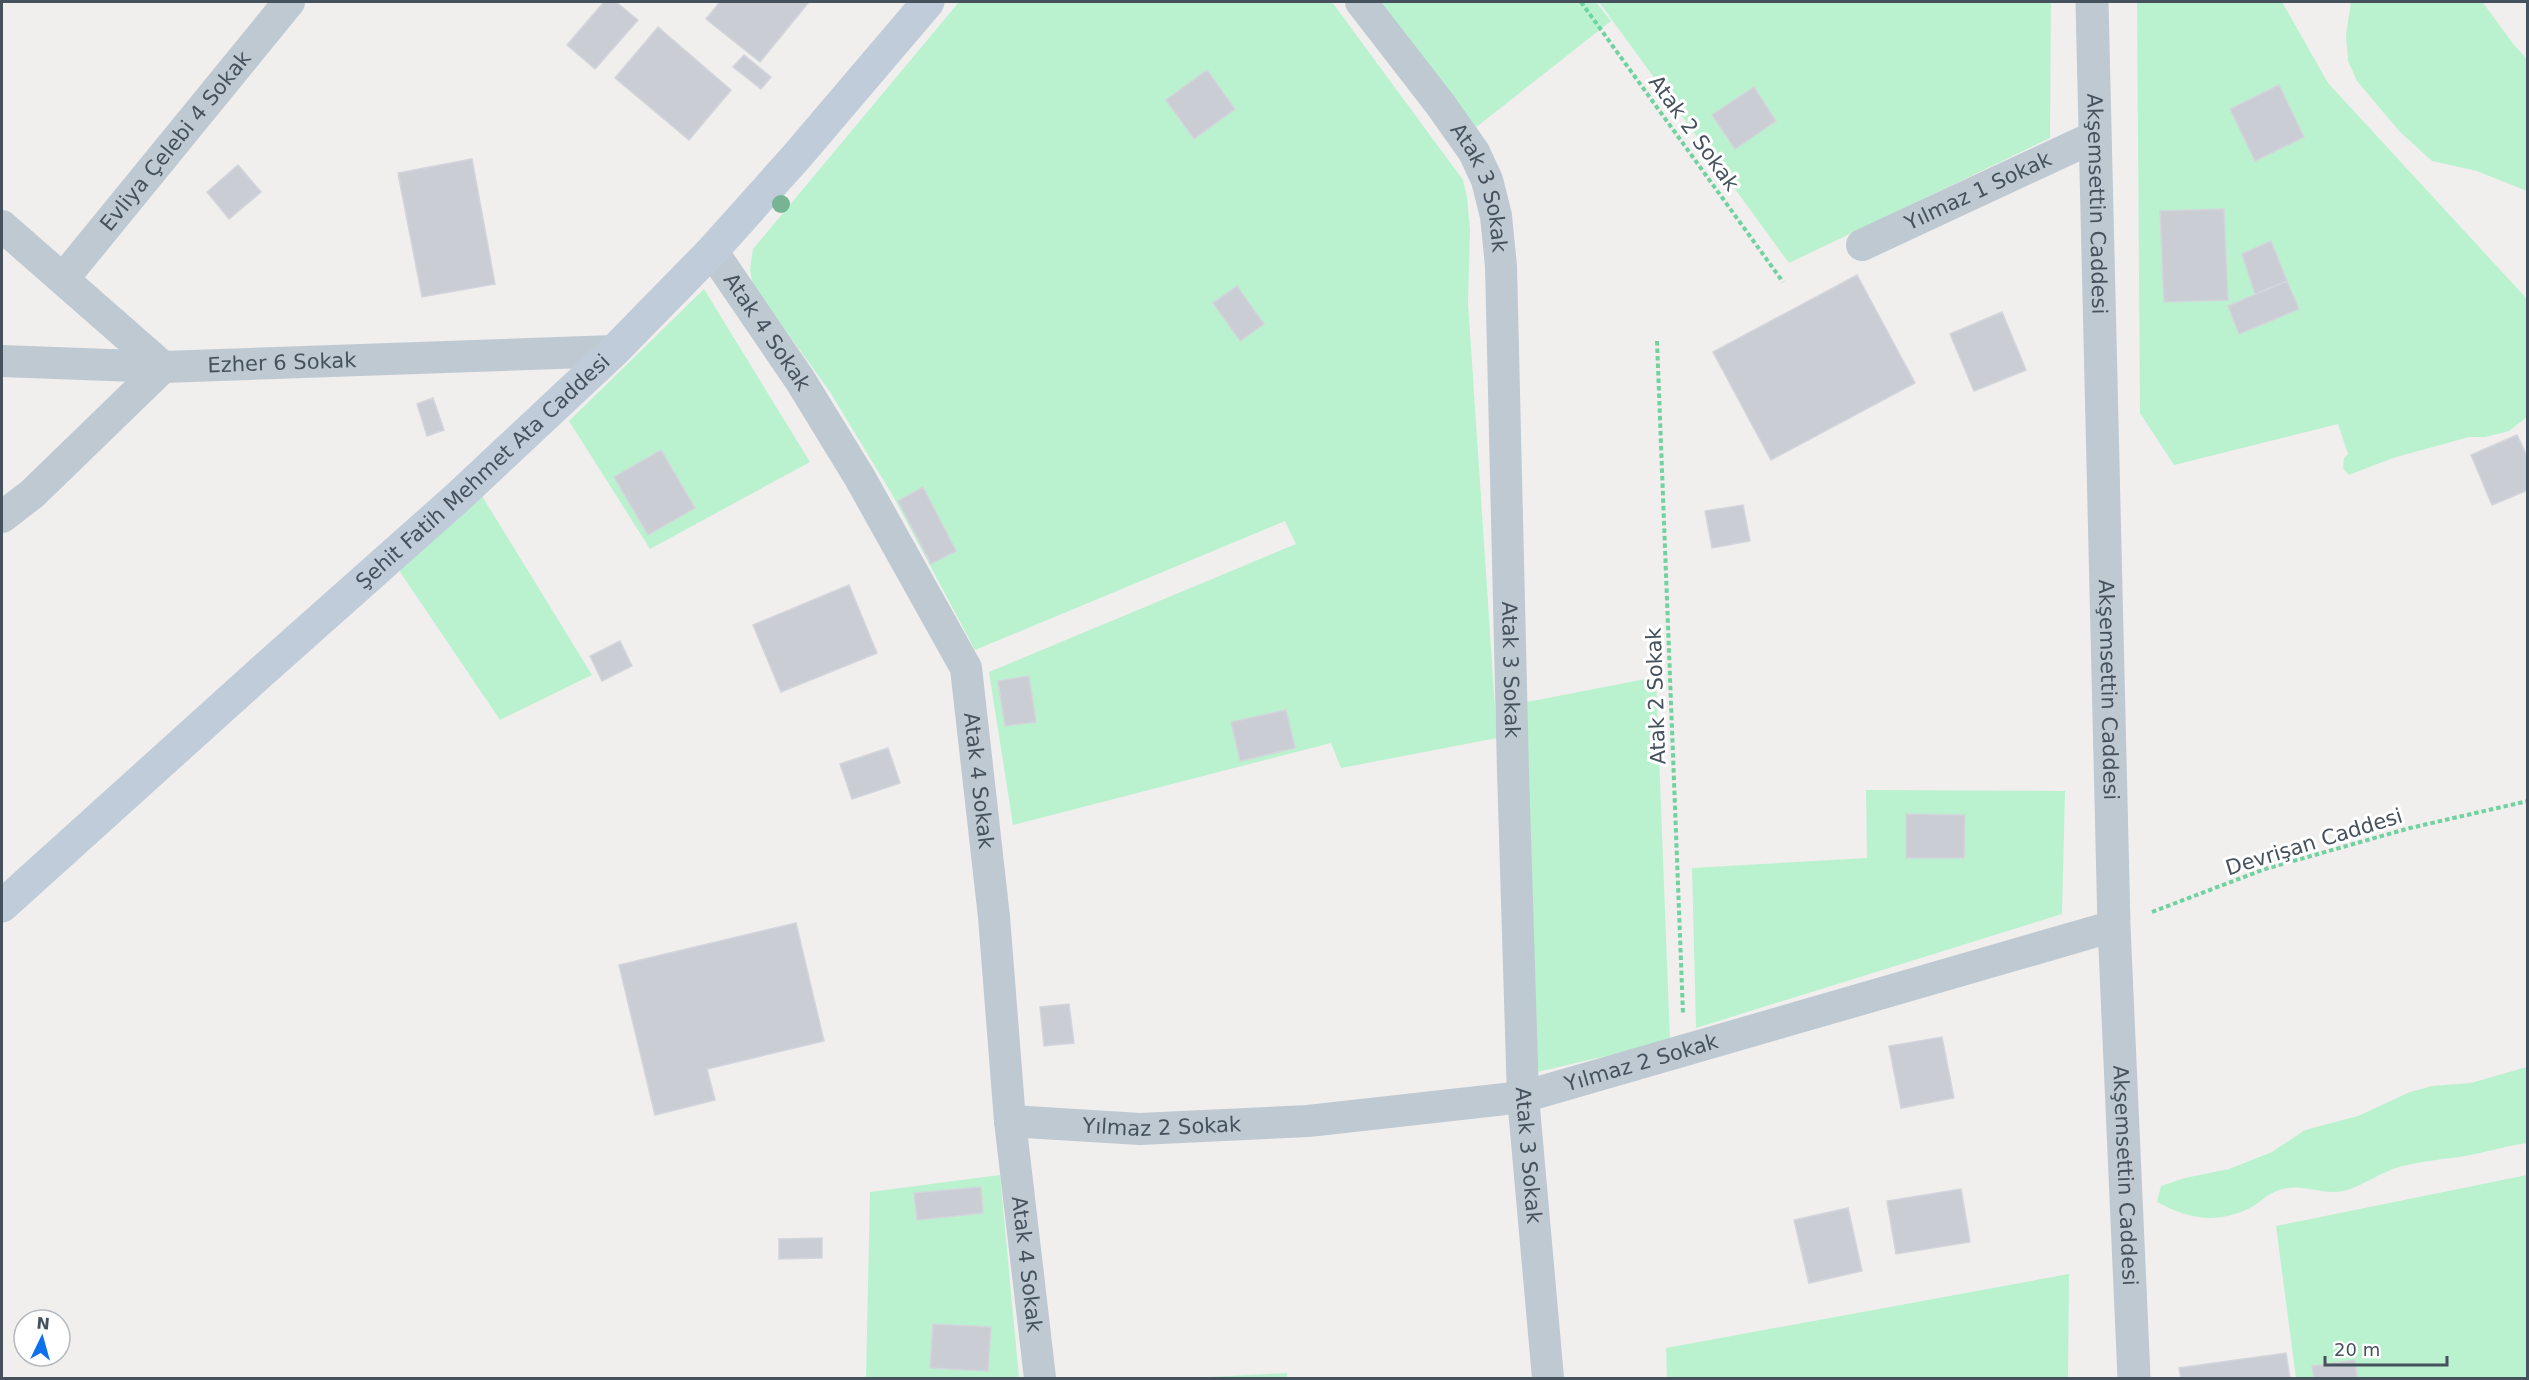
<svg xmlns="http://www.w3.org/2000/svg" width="2529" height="1380" viewBox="0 0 2529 1380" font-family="'DejaVu Sans',sans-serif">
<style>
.green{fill:#baf2cf}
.building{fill:#caced4;stroke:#d2d5db;stroke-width:1.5}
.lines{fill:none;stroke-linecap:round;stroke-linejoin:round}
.path{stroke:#70d2a1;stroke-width:4;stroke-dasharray:4.5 3;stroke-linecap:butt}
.minor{stroke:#bec9d2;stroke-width:32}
.tertiary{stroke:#bec9d2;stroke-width:33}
.secondary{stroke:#c0ccd9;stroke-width:33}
.tree{fill:#76b493}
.labels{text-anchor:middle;stroke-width:6;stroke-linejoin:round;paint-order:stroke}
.street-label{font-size:21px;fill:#45525d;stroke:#fff}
</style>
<rect width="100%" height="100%" fill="#f1eeee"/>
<path class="green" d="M959,2H1332L1463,180L1467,197L1470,230L1468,303L1497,738L1341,768L1331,743L1013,825L989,672L1296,544L1285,521L975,650L893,496L830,392L753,285L750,270L753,249Z
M1376,2H1596L1611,21L1475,128Z
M1599,2H2051L2050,138L1789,263Z
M2137,2H2282L2328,83L2527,299V417L2509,431L2485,437H2469L2393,458L2349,475L2343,468L2344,458L2348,454L2338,424L2174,465L2140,413Z
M2351,2H2482L2484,4L2514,45L2527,59V191L2477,171L2432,161L2400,132L2357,81L2348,61L2346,35Z
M704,289L810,462L650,549L569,421Z
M482,496L592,675L500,720L398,569Z
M1656,677L1670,1041L1533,1073L1527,702Z
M1866,790L2065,791L2062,914L1696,1028L1692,868L1867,858Z
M2527,1067V1143C2506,1146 2486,1152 2465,1156C2440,1160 2417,1161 2393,1169C2377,1175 2363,1185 2347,1190C2324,1197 2302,1182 2279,1190C2267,1194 2259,1204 2248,1209C2214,1224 2189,1219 2157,1202L2161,1186L2185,1178L2229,1169L2272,1152L2305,1130L2358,1116L2410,1092L2432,1086L2471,1083Z
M1000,1175L1019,1378H866L870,1192Z
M2527,1175V1378H2296L2276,1226Z
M2069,1274L2068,1378H1667L1666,1348Z
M1287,1373V1378H1189Z"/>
<path class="building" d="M604,2H616L638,20L595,69L567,45Z
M720,2H809L760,62L706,19Z
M658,27L731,90L689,140L615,78Z
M744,55L771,77L761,89L733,67Z
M1207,70L1235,109L1194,139L1166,100Z
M2279,85L2304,137L2255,161L2230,109Z
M1754,87L1776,121L1735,149L1712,115Z
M472,159L495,284L422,297L398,173Z
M238,165L261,192L229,219L207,192Z
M2224,209L2228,300L2164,302L2160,211Z
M2271,241L2287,281L2255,294L2242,254Z
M1857,275L1915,383L1771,460L1713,352Z
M2287,281L2299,309L2239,334L2228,306Z
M1237,286L1264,324L1240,341L1213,303Z
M2002,312L2026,370L1974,391L1950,334Z
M433,398L444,430L427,436L417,404Z
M2517,435L2528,458V490L2492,505L2471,455Z
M661,450L695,508L648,535L614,477Z
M923,487L956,551L931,564L898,501Z
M1743,505L1750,541L1712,548L1705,511Z
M849,585L877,653L781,692L753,625Z
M620,641L632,666L602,681L590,656Z
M1029,676L1036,722L1005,726L998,681Z
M1286,710L1295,748L1240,761L1231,722Z
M888,748L900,783L852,799L840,764Z
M1906,814L1965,815L1964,858H1906Z
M796,923L824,1041L707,1069L715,1100L655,1115L619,965Z
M1069,1004L1074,1043L1044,1046L1040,1007Z
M1942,1037L1954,1098L1901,1108L1889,1046Z
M981,1187L983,1213L917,1220L914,1193Z
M1961,1189L1970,1242L1896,1254L1887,1201Z
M1848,1208L1862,1271L1809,1283L1794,1220Z
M822,1238V1258L779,1259V1239Z
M933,1324L991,1327L988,1371L930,1368Z
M2286,1353L2290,1378H2181L2179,1368Z
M2355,1360L2357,1378H2314L2312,1366Z"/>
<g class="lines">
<path class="path" d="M1581,2L1783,282
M1657,341L1683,1014
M2152,912L2265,869L2410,828L2528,801"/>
<g class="minor">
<path id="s1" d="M1361,2L1440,104L1474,152L1487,180L1496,216L1501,266L1513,771L1523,1097L1548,1378"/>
<path id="s2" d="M2,226L163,367L614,351"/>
<path id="s3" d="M1862,245L2094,137"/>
<path id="s4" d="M712,251L800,380L860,478L966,668L994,917L1010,1121L1040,1378"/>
<path id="s5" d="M63,279L289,2"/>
<path d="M2,361L163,367"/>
<path d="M2,517L32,494L163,367"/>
<path id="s6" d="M1010,1121L1140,1129L1308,1121L1523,1097L2114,926"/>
</g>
<path class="tertiary" id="s7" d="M2092,2L2114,926L2134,1378"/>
<path class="secondary" id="s8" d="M2,906L259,674L457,498L614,351L712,251L797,156L928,2"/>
</g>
<circle class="tree" cx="781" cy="204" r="9"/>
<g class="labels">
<g class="street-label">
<text transform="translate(1694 133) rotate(54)" y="7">Atak 2 Sokak</text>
<text dy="7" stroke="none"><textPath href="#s5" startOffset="178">Evliya Çelebi 4 Sokak</textPath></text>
<text dy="7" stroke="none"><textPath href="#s1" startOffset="224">Atak 3 Sokak</textPath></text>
<text dy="7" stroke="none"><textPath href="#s3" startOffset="128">Yılmaz 1 Sokak</textPath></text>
<text dy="7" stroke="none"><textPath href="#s7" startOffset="202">Akşemsettin Caddesi</textPath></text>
<text dy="7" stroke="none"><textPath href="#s4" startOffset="98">Atak 4 Sokak</textPath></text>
<text dy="7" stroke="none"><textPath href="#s2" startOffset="333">Ezher 6 Sokak</textPath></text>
<text dy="7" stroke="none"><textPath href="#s8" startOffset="648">Şehit Fatih Mehmet Ata Caddesi</textPath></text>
<text dy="7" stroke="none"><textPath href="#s1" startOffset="710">Atak 3 Sokak</textPath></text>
<text dy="7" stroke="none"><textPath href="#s7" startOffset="688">Akşemsettin Caddesi</textPath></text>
<text transform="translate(1656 696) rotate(-92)" y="7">Atak 2 Sokak</text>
<text dy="7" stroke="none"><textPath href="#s4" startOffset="602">Atak 4 Sokak</textPath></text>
<text transform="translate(2314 842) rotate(-17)" y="7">Devrişan Caddesi</text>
<text dy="7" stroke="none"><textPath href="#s6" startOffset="638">Yılmaz 2 Sokak</textPath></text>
<text dy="7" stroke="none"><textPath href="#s6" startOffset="152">Yılmaz 2 Sokak</textPath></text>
<text dy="7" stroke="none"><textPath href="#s1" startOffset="1196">Atak 3 Sokak</textPath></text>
<text dy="7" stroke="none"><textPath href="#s7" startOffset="1174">Akşemsettin Caddesi</textPath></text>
<text dy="7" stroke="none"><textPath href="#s4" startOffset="1088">Atak 4 Sokak</textPath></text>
</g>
</g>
<rect width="2529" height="1380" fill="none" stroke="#45525d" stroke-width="6"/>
<g transform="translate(42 1338) rotate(5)"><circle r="28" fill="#ffffff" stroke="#b5babe" stroke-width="1.5"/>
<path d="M0-4.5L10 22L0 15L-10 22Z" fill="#0d71ed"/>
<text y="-9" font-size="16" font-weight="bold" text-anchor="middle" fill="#45525d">N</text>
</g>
<path d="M2325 1356v9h122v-9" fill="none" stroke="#45525d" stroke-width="3"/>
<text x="2334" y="1356" font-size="18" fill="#45525d" stroke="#ffffff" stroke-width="4.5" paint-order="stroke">20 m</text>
</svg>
